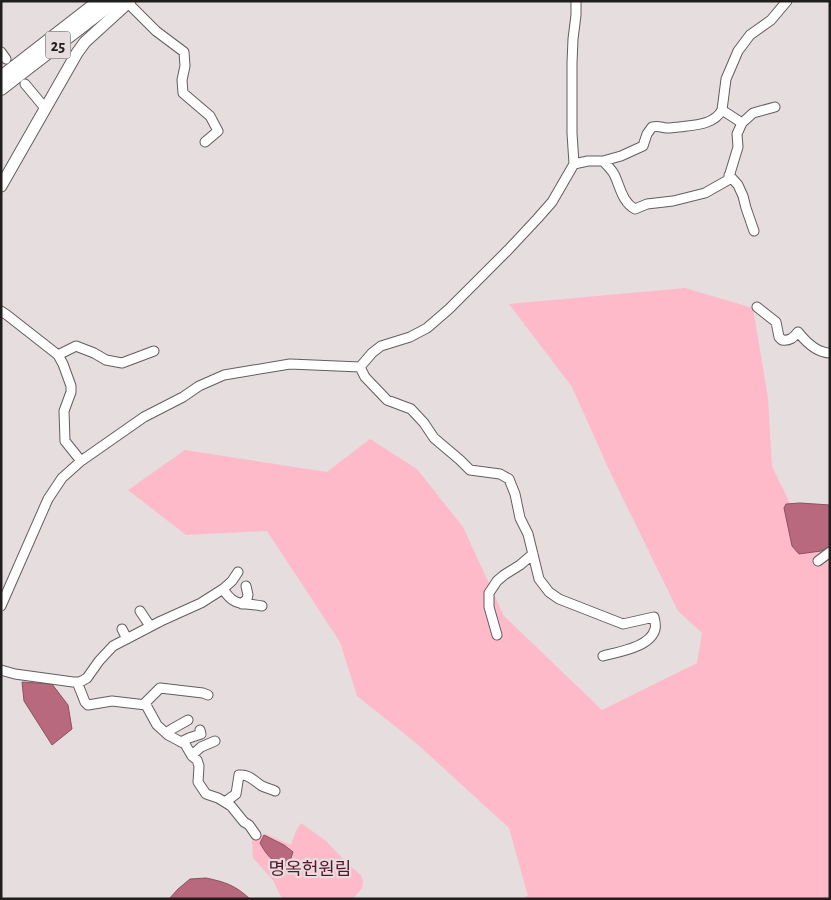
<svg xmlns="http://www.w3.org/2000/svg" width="831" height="900" viewBox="0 0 831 900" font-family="'Alegreya Sans','Noto Sans KR',sans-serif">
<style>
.green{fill:#febac9}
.water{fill:#b9697d;stroke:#8b5260}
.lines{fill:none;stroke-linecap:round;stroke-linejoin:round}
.minor-casing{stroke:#645d5f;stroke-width:11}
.major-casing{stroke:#645d5f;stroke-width:13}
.highway-casing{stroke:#645d5f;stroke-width:14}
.minor{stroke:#fff;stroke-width:9}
.major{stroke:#fff;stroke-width:11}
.highway{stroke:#fff;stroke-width:12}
.labels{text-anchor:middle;stroke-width:4.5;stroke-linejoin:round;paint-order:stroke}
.shield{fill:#e5ddde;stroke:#5c5758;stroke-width:1}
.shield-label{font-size:16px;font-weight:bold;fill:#211e1e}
.park-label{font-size:18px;fill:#5c122c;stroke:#e5ddde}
</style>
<rect width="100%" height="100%" fill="#e5ddde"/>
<path class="green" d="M685,288L753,308L768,398L772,466L808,541L830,528V899H519L528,896L509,828L416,743L357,696L340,642L267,531L186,535L128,490L185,450L327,472L370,439L417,469L463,527L504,616L602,710L697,663L702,633L678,611L610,472L572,387L509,304Z
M301,823L326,841L348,864L361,875L363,882L362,888L353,899H282L273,880L253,858L252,841L256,835L266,834L291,845L296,831Z"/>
<path class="water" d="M800,503L830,505V546L821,551L799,554L792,546L784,508L786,504Z
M22,682L52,684L68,705L72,729L52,745L24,701Z
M264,835L284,845L293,852L290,861L292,864L291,870C275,862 269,860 260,843Z
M206,878C225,882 235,885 250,899H169L178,889L190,879Z"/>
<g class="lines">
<defs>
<path id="minor" d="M128,3L156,31L184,52L185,66L182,80L183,93L210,116L218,131L205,142
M1,52L6,59
M25,84L45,108
M722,110L742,123
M603,161C607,165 611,169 614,174C620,186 622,202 635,209L647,204L673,201L705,193L728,180L738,147L737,134L742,123L753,113L775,107
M574,164L588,161H603L621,156L643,146L647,134L652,127C660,125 661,128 667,128C671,128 676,127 679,127C694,125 714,125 722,110L726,79L738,51L750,35L771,20L787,1
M729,175L738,185L743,196L746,208L754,231
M757,307L776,322L779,337L782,340C790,341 793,338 798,332C806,342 817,353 830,353
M1,311L7,315L58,355L76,346L94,353L106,360L122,363L154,351
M58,355L63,364L71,386V392L64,411L65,441L81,461
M360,367L365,377L387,400L411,409L424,423L434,438L460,460L470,470L500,474L509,479L515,494L520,518L528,534L539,579L549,592L559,599L623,624L654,617C655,621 656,626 655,629C651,647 618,652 603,656
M818,561L830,552
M223,589C235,608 243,602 262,606
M242,604L247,599L248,595L246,586
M1,606L48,499L62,478L81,461L144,417L183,397L199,386L224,375L290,364L360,367L372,353L381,346L410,337L427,328L449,309L508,250L537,219L552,202L574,164L572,133V63L573,39L576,15V1
M140,611L150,626
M122,629L127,639
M497,635L489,607V593L497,581L504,575L520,565L533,554
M1,670L15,674L73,682H80L87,678L99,661L113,646L161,621L201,603L223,589L232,581L238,572
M77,682L85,702L88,705L112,701L146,705L157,725L168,735L185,744L192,756L197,760L199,766L198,782L206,794L218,798L231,806L244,822L249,825L256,835
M144,704L160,688L203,693L208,695
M166,733L172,729L188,720
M181,742L189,738L201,734L200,730
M192,755L201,747L215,741
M225,802L236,794L239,775C249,774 254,781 262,786C266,788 271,789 275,791"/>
<path id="major" d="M1,186L77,53L85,42L130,1"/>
<path id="highway" d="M1,77L99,1
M1,89L115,1"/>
</defs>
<use href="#minor" class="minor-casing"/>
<use href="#major" class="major-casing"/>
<use href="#highway" class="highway-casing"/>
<use href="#minor" class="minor"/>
<use href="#major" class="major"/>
<use href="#highway" class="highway"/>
</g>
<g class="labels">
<rect class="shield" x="45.5" y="31.5" width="25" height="27" rx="4"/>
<g class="shield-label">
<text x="58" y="51">25</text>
</g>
<g class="park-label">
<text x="310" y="875">명옥헌원림</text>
</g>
</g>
<rect width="831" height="900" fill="none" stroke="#211e1e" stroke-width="5"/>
</svg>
